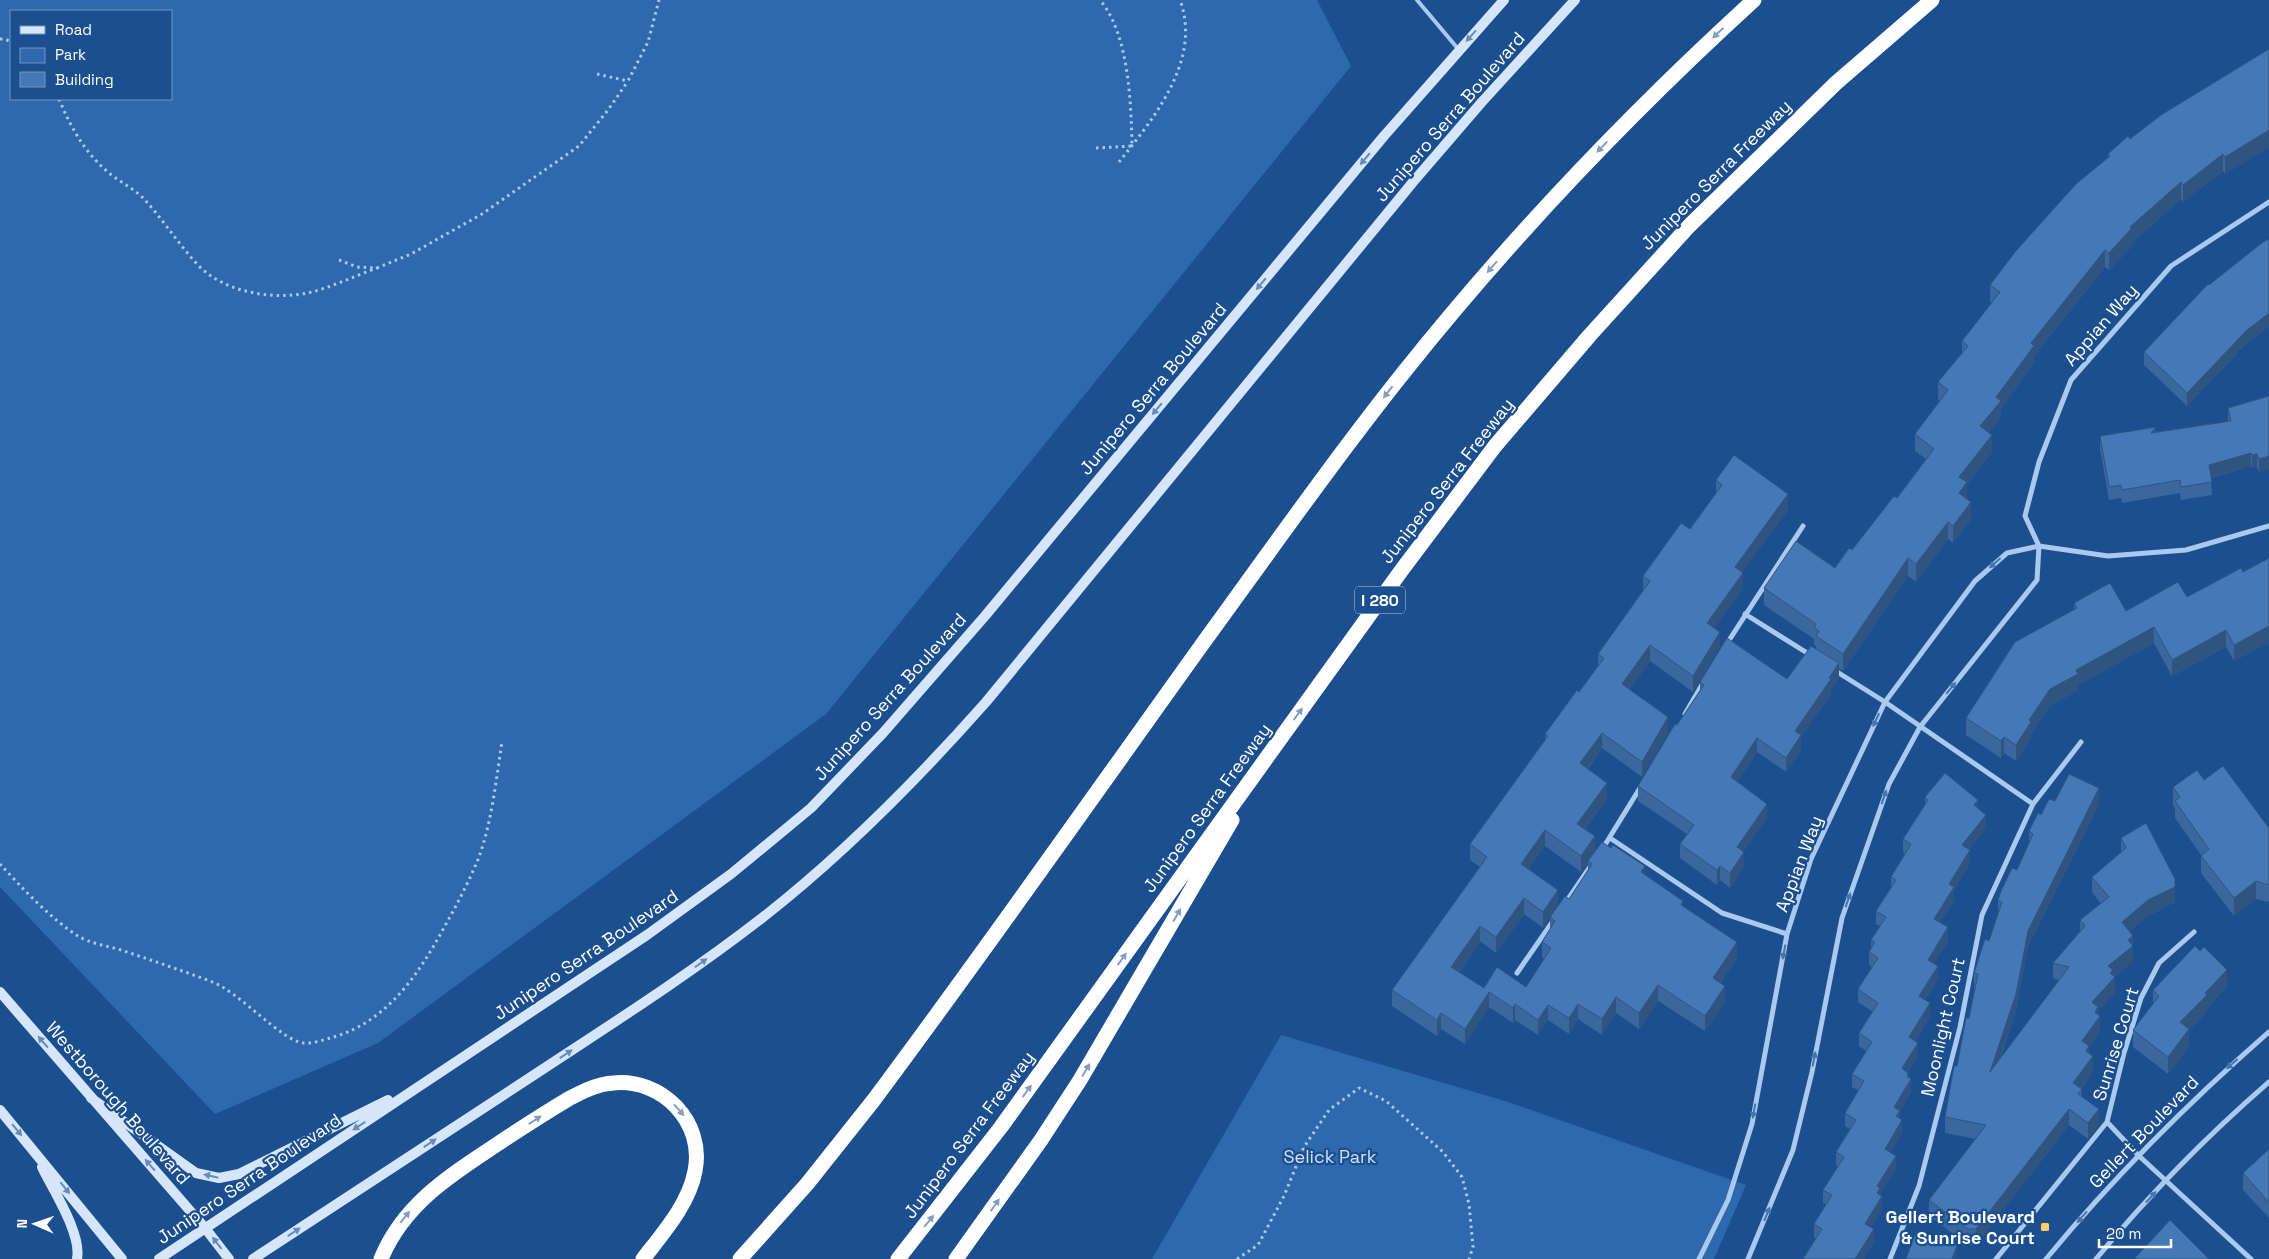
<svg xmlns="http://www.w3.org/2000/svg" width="2269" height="1259" viewBox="0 0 2269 1259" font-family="'Space Grotesk',sans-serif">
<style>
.green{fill:#2e69ad;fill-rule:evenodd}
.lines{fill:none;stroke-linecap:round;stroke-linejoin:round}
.path{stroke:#a9c9ee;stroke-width:3;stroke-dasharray:2.5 4;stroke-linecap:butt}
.service{stroke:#a9c9ee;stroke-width:4}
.minor{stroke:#a9c9ee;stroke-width:5}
.secondary{stroke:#d6e6fa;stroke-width:10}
.motorway{stroke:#fff;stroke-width:15}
.wall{fill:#3a679d;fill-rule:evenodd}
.shaded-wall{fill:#305480}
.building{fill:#4478b7;stroke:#305480}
.oneway{fill:#829ec1}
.oneway2{fill:#668bba}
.oneway3{fill:#4674ac}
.poi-dot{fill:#ffd166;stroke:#1b4f8f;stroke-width:2}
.labels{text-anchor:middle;stroke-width:4.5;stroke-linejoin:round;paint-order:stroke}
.shield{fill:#1b4f8f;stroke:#bbcadd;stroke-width:1}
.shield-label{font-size:16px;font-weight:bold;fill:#fff}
.street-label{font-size:18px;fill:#fff;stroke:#1b4f8f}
.park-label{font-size:18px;fill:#cfe3fa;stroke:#1b4f8f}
.poi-label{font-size:18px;font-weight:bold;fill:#fff;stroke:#1b4f8f;text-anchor:end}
</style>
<rect width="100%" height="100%" fill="#1b4f8f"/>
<path class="green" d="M0,0H1317L1351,66L826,714L378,1043L215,1114L0,887ZM11,11H171V99H11Z
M1281,1035L1505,1101L1746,1185L1714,1259H1152Z"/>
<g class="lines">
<path class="path" d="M0,39H5L11,42
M597,74L628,81L648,42L659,0
M59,99C71,128 85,153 109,173C120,182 133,188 143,198C162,218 177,242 196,263C223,293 274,301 312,292C334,286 355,276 377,268
M1096,148L1132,146C1131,103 1129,34 1100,0
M1119,162C1154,118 1202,60 1180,0
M339,260L357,267L377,268L411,254L482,214L579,146L608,110L628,81
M0,864C21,887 51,919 78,936C89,943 107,946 121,950C151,960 180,970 210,981C239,991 281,1041 304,1043C312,1044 323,1040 330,1038C388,1023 421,971 447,922C459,901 470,879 479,857C492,821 496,780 502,742
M1237,1259L1258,1245L1284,1196L1304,1147L1329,1110L1359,1088L1386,1101L1443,1152L1462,1177L1469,1204L1473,1247L1469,1259"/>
<path class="service" d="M1417,0L1459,50"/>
<path class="minor" d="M1745,614L1812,656
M1726,645L1803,526
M1834,670L1885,702L2033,804
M1685,714L1703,683
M1610,838L1722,913L1787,934
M1603,848L1640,788
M1566,902L1592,864
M1517,973L1553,921
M2107,1122L2138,1155L2251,1259
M1699,1259L1728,1200L1752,1124L1787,934L1811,859L1885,702L1975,581L2007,553L2039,546L2108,556L2186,550L2269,526
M1748,1259L1793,1150L1812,1072L1842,918L1889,784L1920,727L2037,580L2039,546L2025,516L2039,462L2071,380L2171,266L2269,202
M1890,1259L1919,1186L1960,1027L1982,915L2033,804L2081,742
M1996,1259L2107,1122L2124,1053L2141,998L2159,963L2194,932
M2046,1259C2114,1177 2189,1102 2269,1032
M2096,1259C2148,1196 2207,1136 2269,1082"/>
<path class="secondary" d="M0,992L205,1228L229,1259
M91,1098L196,1173L219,1178L239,1174L388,1100
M0,1110L122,1259
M42,1167C53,1190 82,1234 77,1259
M159,1259L647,935L731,874L811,808L883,733L985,616L1384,136L1504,0
M253,1259C348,1197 442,1135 537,1073C613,1023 690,974 762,918C844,854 917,780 986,702L1413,182L1481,103L1575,0"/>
<path class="motorway" d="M381,1259C403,1205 449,1176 496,1145C520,1129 545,1113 570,1098C584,1091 597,1084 613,1083C662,1078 705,1122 695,1171C689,1204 663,1233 643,1259
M740,1259L807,1184L873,1101C985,951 1092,798 1201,646C1268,554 1333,461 1404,372C1510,239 1628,115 1754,0
M898,1259L1001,1127L1401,571L1495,446L1590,335L1689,226L1836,83L1932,0
M956,1259L1041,1140L1080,1080L1232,820"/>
</g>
<path class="wall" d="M2269,49V147L2225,174L2223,171L2183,202L2181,199L2132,243V246L2109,270L2105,267L2034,356V363L2001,409V418L1988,433L1992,452L1967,485V498L1971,519L1953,543L1948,539L1916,582L1908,576L1843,671L1839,668V678L1831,689V694L1801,737V750L1786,772L1757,752L1737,782L1767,818L1743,852L1744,867L1730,888L1720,880L1717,885L1680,858V844L1687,834L1638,801V786L1677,725L1700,690V682L1787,679L1816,649V646L1814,645V639L1764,605V588L1835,568L1852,550L1897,498L1926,459L1915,451V434L1940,401L1938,399V382L1962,354V341L1992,303L1990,302V285L2108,158V154L2130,139Z
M2269,239V326L2246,344L2187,406L2144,365V352L2209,285Z
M2269,396L2259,472L2257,467L2252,468L2251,466L2211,478L2212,495L2181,500L2180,493L2122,503L2121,498L2109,500L2100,449V436L2156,432L2228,422V408Z
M1716,480L1788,510L1742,572L1743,588L1714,628L1720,647L1693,692L1650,661L1629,690L1668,733L1642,777L1602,748L1588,769L1607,798L1585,829L1595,852L1645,875L1683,906L1737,958L1720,983L1725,1002L1705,1031L1658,1001L1639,1029L1616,1013L1602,1035L1578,1019L1569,1034L1548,1020L1538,1035L1515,1020L1513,1023L1489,1007L1465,1044L1441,1029L1437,1036L1392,1006V990L1480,867L1470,860V844L1545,740V734L1579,692L1598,666V654L1643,591V576L1690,529L1716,493ZM1545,846L1581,872L1588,862V870L1569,899L1558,906L1528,869ZM1524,914L1543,928L1550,917V929L1542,942V957L1544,959L1526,987L1484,988L1459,972L1480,941L1496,953Z
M2269,558V642L2234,661L2226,647L2172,676L2154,643L2078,685V690L2050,706L2031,734V738L2016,761L2004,753L2001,758L1966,735V718L2074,610V603L2126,611L2187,597L2243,572Z
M2204,780L2269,828V902L2256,899L2234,916L2201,873V855L2175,818V808L2173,805V787Z
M1925,797L1978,808L1986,828L1969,849L1970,863L1954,890V900L1940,922L1948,941L1934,963L1938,979L1925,1000L1930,1016L1915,1041L1918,1056L1908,1072L1911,1092L1900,1111V1118L1902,1133L1890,1152L1896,1169L1880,1194L1882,1209L1871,1227L1874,1242L1864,1259H1803L1816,1239L1814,1237V1224L1826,1204L1823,1203V1190L1838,1166L1836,1165V1152L1850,1129L1845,1126V1113L1859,1091L1852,1087V1074L1866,1051L1859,1046V1033L1873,1012L1858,1002V989L1872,967L1869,965V952L1871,948V940L1880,926L1876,924V911L1891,888V877L1905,854L1903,852V839L1925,805Z
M2055,801L2099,804L2028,946L2016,1010L2000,1060L2059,980L2053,978V963L2080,931V920L2101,904L2092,892V877L2121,852V838L2175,902L2148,916L2129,931L2133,936V961L2114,977L2115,993L2098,1011L2100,1032L2089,1047V1053L2093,1072L2081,1089L2082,1096L2099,1125L2088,1139L2069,1125L1976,1245H1968L1929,1216V1200L1976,1139L1945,1133V1117L1969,1018L1975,989L1974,988V973L1989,941L1998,912V900L2017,870L2029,843V831L2041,815Z
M2227,987L2207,1008V1012L2189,1030V1046L2168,1074L2133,1047V1030L2153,1004V990Z
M2269,1149V1218L2243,1190V1173Z"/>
<path class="shaded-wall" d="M2269,130V147L2225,174V157Z
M2223,154V171L2183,202V185Z
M2181,182V199L2132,243V246L2109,270V253L2130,227Z
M2105,250V267L2034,356V363L2001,409V418L1980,443V426L1996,397L2031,343Z
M2269,313V326L2246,344L2187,406V393L2246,331Z
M2156,427V440L2151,433Z
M1992,435V452L1967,485V500L1959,510V477Z
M2251,453V466L2209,478V465Z
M2257,454V467L2252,468V455Z
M2269,456V469L2259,472V459Z
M1788,494V510L1735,583V567Z
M1971,502V519L1953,543V526Z
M1948,522V539L1916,582V564Z
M1908,558V576L1843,671V654Z
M1743,573V588L1707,639V623Z
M2269,626V642L2234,661V645Z
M2154,627V643L2078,685V690L2050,706L2031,734V738L2016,761V745L2029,720L2050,689L2076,670Z
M2226,630V647L2172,676V660Z
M1720,632V647L1693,692V676Z
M1650,645V661L1622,700V684Z
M1839,663V678L1831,689V694L1801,737V750L1786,772V758L1795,731Z
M1668,717V733L1642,777V762Z
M1602,733V748L1580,779V763Z
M2004,737V753L2001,758V741Z
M1757,738V752L1731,792V777Z
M1607,783V798L1577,839V824Z
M2099,788V804L2028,946L2016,1010L1990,1088V1072L2028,931Z
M1978,800V813L1974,805Z
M1767,804V818L1737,861V847Z
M1986,815V828L1962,858V845Z
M1545,830V846L1521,880V864Z
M1595,836V852L1581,872V856Z
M1970,850V863L1954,890V900L1934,932V919L1949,884Z
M1744,852V867L1730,888V873Z
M1645,866V881L1641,872Z
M1720,866V880L1717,885V870Z
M2256,881V899L2234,916V898Z
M2175,887V902L2148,916L2122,938V922L2148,900Z
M1558,890V906L1543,928V912Z
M1524,898V914L1496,953V937Z
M1480,926V941L1451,982V967Z
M1948,927V941L1928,973V960Z
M2133,936V961L2113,978L2115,977V993L2098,1011V1020L2100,1016V1032L2089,1047V1062L2082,1041L2092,1002L2108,966L2128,940Z
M1737,942V958L1713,994V978Z
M1938,966V979L1919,1009V996Z
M2227,970V987L2207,1008V1012L2189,1030V1046L2168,1074V1057L2180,1022L2205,993Z
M1658,985V1001L1639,1029V1013Z
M1725,986V1002L1705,1031V1016Z
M1489,992V1007L1465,1044V1029Z
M1616,997V1013L1602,1035V1019Z
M1930,1003V1016L1909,1050V1037Z
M1515,1004V1020L1513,1023V1008Z
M1578,1004V1019L1569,1034V1018Z
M1548,1005V1020L1538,1035V1020Z
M1441,1013V1029L1437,1036V1020Z
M1918,1043V1056L1902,1081V1068Z
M2093,1056V1072L2073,1099V1083Z
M1908,1073V1084L1911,1079V1092L1900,1111V1124L1896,1129L1894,1107Z
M2069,1109V1125L1976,1245V1229Z
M2099,1109V1125L2088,1139V1123Z
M1902,1120V1133L1885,1162V1149Z
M1896,1156V1169L1880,1194V1200L1882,1196V1209L1865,1237V1224L1877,1186Z
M1874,1229V1242L1864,1259H1855Z
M1957,1245V1258L1952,1259Z"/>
<path class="building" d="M2269,49V130L2225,157L2223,154L2183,185L2181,182L2130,227L2132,228L2109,253L2105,250L2031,343L2034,346L1996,397L2001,401L1980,426L1992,435L1959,477L1967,482L1959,493L1971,502L1953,526L1948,522L1916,564L1908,558L1843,654L1816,636L1819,631L1814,628L1816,624L1764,588L1796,541L1835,568L1849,548L1852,550L1894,496L1897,498L1934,449L1915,434L1948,390L1938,382L1968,346L1962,341L2000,292L1990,285L2015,252L2076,184L2110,156L2108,154L2128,136L2130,139L2161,115Z
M2269,239V313L2246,331L2187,393L2144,352L2208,284L2209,285L2263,242Z
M2269,396V456L2259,459L2257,454L2252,455L2251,453L2209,465L2212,482L2181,487L2180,480L2122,490L2121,485L2109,487L2100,436L2156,427L2151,433L2231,421L2228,408Z
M1734,455L1788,494L1735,567L1743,573L1707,623L1720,632L1693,676L1650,645L1622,684L1668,717L1642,762L1602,733L1580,763L1607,783L1577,824L1595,836L1581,856L1545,830L1521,864L1558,890L1543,912L1524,898L1496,937L1480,926L1451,967L1484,988L1497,967L1526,987L1551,948L1542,942L1555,921L1550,917L1565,896L1569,899L1592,864L1588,861L1602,842L1611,848L1613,845L1645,866L1641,872L1683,901L1681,905L1737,942L1713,978L1725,986L1705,1016L1658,985L1639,1013L1616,997L1602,1019L1578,1004L1569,1018L1548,1005L1538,1020L1515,1004L1513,1008L1489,992L1465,1029L1441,1013L1437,1020L1392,990L1487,857L1470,844L1548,736L1545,734L1577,690L1579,692L1604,658L1598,654L1650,581L1643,576L1681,523L1690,529L1722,485L1716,480Z
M2269,558V626L2234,645L2226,630L2172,660L2154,627L2076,670L2078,674L2050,689L2029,720L2031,722L2016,745L2004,737L2001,741L1966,718L2015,642L2077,608L2074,603L2110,583L2126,611L2178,582L2187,597L2241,568L2243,572Z
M1727,638L1787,679L1811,646L1839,663L1829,678L1831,679L1795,731L1801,735L1786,758L1757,738L1731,777L1767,804L1737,847L1744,852L1730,873L1720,866L1717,870L1680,844L1694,825L1638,786L1675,724L1677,725L1704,685L1700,682Z
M2223,766L2269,828V885L2256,881L2234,898L2201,856L2209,849L2175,801L2180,797L2173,787L2197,770L2204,780Z
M1945,773L1978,800L1974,805L1986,815L1962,845L1970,850L1949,884L1954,887L1934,919L1948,927L1928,960L1938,966L1919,996L1930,1003L1909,1037L1918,1043L1902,1068L1908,1073L1907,1076L1911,1079L1894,1107L1900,1111L1896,1116L1902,1120L1885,1149L1896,1156L1877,1186L1880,1188L1877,1193L1882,1196L1865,1224L1874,1229L1855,1259H1803L1822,1229L1814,1224L1832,1195L1823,1190L1844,1157L1836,1152L1856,1120L1845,1113L1864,1081L1852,1074L1872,1042L1859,1033L1878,1003L1858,989L1878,958L1869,952L1875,942L1871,940L1886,917L1876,911L1896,880L1891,877L1911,844L1903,839L1928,800L1925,797Z
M2069,774L2099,788L2028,931L2016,994L1990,1072L2069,967L2053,963L2085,926L2080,920L2109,897L2092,877L2126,848L2121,838L2146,823L2175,879V887L2148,900L2122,922L2133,936L2128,940L2133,946L2108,966L2113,970L2110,973L2115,977L2092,1002L2098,1007L2095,1012L2100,1016L2082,1041L2089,1046L2086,1051L2093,1056L2073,1083L2082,1089L2078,1094L2099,1109L2088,1123L2069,1109L1976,1229H1968L1929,1200L1986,1125L1945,1117L1954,1066H1957L1966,1018H1969L1978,974L1974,973L1985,939L1989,941L2002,902L1998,900L2001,891L2012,868L2017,870L2033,834L2029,831L2038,813L2041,815L2049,799L2055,801Z
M2195,946L2200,951L2204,947L2227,970L2205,993L2207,995L2180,1022L2189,1029L2168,1057L2133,1030L2159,996L2153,990Z
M2269,1149V1202L2243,1173Z
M2170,1220L2209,1259H2136L2135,1258Z
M1916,1231L1957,1245L1952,1259H1906Z"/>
<defs><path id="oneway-solid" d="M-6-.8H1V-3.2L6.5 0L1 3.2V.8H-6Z" transform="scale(1.25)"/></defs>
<g class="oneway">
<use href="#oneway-solid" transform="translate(1718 33) rotate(137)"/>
<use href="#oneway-solid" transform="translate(1602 147) rotate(134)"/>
<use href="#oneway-solid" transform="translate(1492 267) rotate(131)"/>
<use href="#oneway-solid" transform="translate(1388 392) rotate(128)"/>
<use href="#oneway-solid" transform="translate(1298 714) rotate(-54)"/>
<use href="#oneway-solid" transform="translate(1177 915) rotate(-60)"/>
<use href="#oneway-solid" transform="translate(1122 959) rotate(-54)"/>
<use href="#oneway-solid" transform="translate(1086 1070) rotate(-59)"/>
<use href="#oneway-solid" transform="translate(1027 1091) rotate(-54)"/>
<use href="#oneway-solid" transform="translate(679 1110) rotate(49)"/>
<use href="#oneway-solid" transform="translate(535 1120) rotate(-33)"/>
<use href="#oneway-solid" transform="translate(995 1205) rotate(-55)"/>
<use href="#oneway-solid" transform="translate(405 1217) rotate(-51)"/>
<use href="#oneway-solid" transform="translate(929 1221) rotate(-51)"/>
</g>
<g class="oneway2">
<use href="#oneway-solid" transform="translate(1471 36) rotate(132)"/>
<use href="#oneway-solid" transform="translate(1365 159) rotate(130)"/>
<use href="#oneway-solid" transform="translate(1261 284) rotate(130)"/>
<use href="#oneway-solid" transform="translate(1157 409) rotate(130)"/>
<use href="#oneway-solid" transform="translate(701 963) rotate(-35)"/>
<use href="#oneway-solid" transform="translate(43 1042) rotate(-131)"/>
<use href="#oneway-solid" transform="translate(566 1054) rotate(-33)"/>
<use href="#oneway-solid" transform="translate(359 1126) rotate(147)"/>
<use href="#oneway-solid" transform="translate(17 1130) rotate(50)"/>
<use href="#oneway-solid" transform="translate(430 1143) rotate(-33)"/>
<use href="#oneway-solid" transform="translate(150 1165) rotate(-131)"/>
<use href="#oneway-solid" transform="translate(211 1176) rotate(-167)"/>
<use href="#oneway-solid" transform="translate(65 1188) rotate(51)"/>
<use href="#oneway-solid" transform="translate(294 1232) rotate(-33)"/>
<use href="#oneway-solid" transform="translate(217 1243) rotate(-128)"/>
</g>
<g class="oneway3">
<use href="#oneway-solid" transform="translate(1995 563) rotate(138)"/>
<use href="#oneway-solid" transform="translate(1951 688) rotate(-51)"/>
<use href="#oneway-solid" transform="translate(1876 720) rotate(115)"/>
<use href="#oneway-solid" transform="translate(1884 797) rotate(-71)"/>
<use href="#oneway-solid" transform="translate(1848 900) rotate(-71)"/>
<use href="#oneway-solid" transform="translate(1784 952) rotate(100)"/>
<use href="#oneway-solid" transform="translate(1814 1059) rotate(-79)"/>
<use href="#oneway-solid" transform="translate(2232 1064) rotate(139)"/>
<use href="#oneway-solid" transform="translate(1754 1111) rotate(100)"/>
<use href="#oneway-solid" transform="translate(2151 1197) rotate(-47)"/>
<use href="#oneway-solid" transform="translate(1767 1214) rotate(-68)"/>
<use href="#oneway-solid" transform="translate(2082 1217) rotate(131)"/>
</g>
<rect class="poi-dot" x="2040" y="1222" width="10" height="10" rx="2.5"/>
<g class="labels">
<rect class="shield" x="1355" y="586.5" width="50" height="27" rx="4"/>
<g class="shield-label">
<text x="1380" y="606">I 280</text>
</g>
<g class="street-label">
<text transform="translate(1450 117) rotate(-49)" y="6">Junipero Serra Boulevard</text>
<text transform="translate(1716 175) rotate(-45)" y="6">Junipero Serra Freeway</text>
<text transform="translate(2101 325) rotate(-49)" y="6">Appian Way</text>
<text transform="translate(1153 389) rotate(-50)" y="6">Junipero Serra Boulevard</text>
<text transform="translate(1447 481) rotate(-52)" y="6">Junipero Serra Freeway</text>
<text transform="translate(890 697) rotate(-48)" y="6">Junipero Serra Boulevard</text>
<text transform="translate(1207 808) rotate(-54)" y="6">Junipero Serra Freeway</text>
<text transform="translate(1799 864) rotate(-69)" y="6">Appian Way</text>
<text transform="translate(586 955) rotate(-34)" y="6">Junipero Serra Boulevard</text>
<text transform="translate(1943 1027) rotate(-77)" y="6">Moonlight Court</text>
<text transform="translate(2116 1044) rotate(-73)" y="6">Sunrise Court</text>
<text transform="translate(118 1103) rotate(49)" y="6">Westborough Boulevard</text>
<text transform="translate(2144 1132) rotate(-46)" y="6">Gellert Boulevard</text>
<text transform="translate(969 1135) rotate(-53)" y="6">Junipero Serra Freeway</text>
<text transform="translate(249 1179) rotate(-34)" y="6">Junipero Serra Boulevard</text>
</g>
<g class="park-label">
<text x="1330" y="1163">Selick Park</text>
</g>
<g class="poi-label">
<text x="2035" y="1223">Gellert Boulevard<tspan x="2035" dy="21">&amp; Sunrise Court</tspan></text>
</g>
</g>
<rect x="10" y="10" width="162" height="90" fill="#1b4f8f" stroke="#7695bc"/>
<rect x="20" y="26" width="25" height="8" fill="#d6e6fa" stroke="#7695bc"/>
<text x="55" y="35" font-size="15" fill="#ffffff">Road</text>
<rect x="20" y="48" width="25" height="15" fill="#2e69ad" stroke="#7695bc"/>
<text x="55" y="60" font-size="15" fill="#ffffff">Park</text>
<rect x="20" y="72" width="25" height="15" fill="#4478b7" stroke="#7695bc"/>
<text x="55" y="85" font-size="15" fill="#ffffff">Building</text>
<g transform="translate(35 1224) rotate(272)" stroke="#1b4f8f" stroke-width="4" paint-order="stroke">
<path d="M0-4L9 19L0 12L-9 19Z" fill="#ffffff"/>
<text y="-8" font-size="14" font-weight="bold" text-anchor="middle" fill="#ffffff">N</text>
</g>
<path d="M2099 1239v8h72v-8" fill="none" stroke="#ffffff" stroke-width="2.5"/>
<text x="2106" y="1239" font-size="15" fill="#ffffff" stroke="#1b4f8f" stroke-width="4" paint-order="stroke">20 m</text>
</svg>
